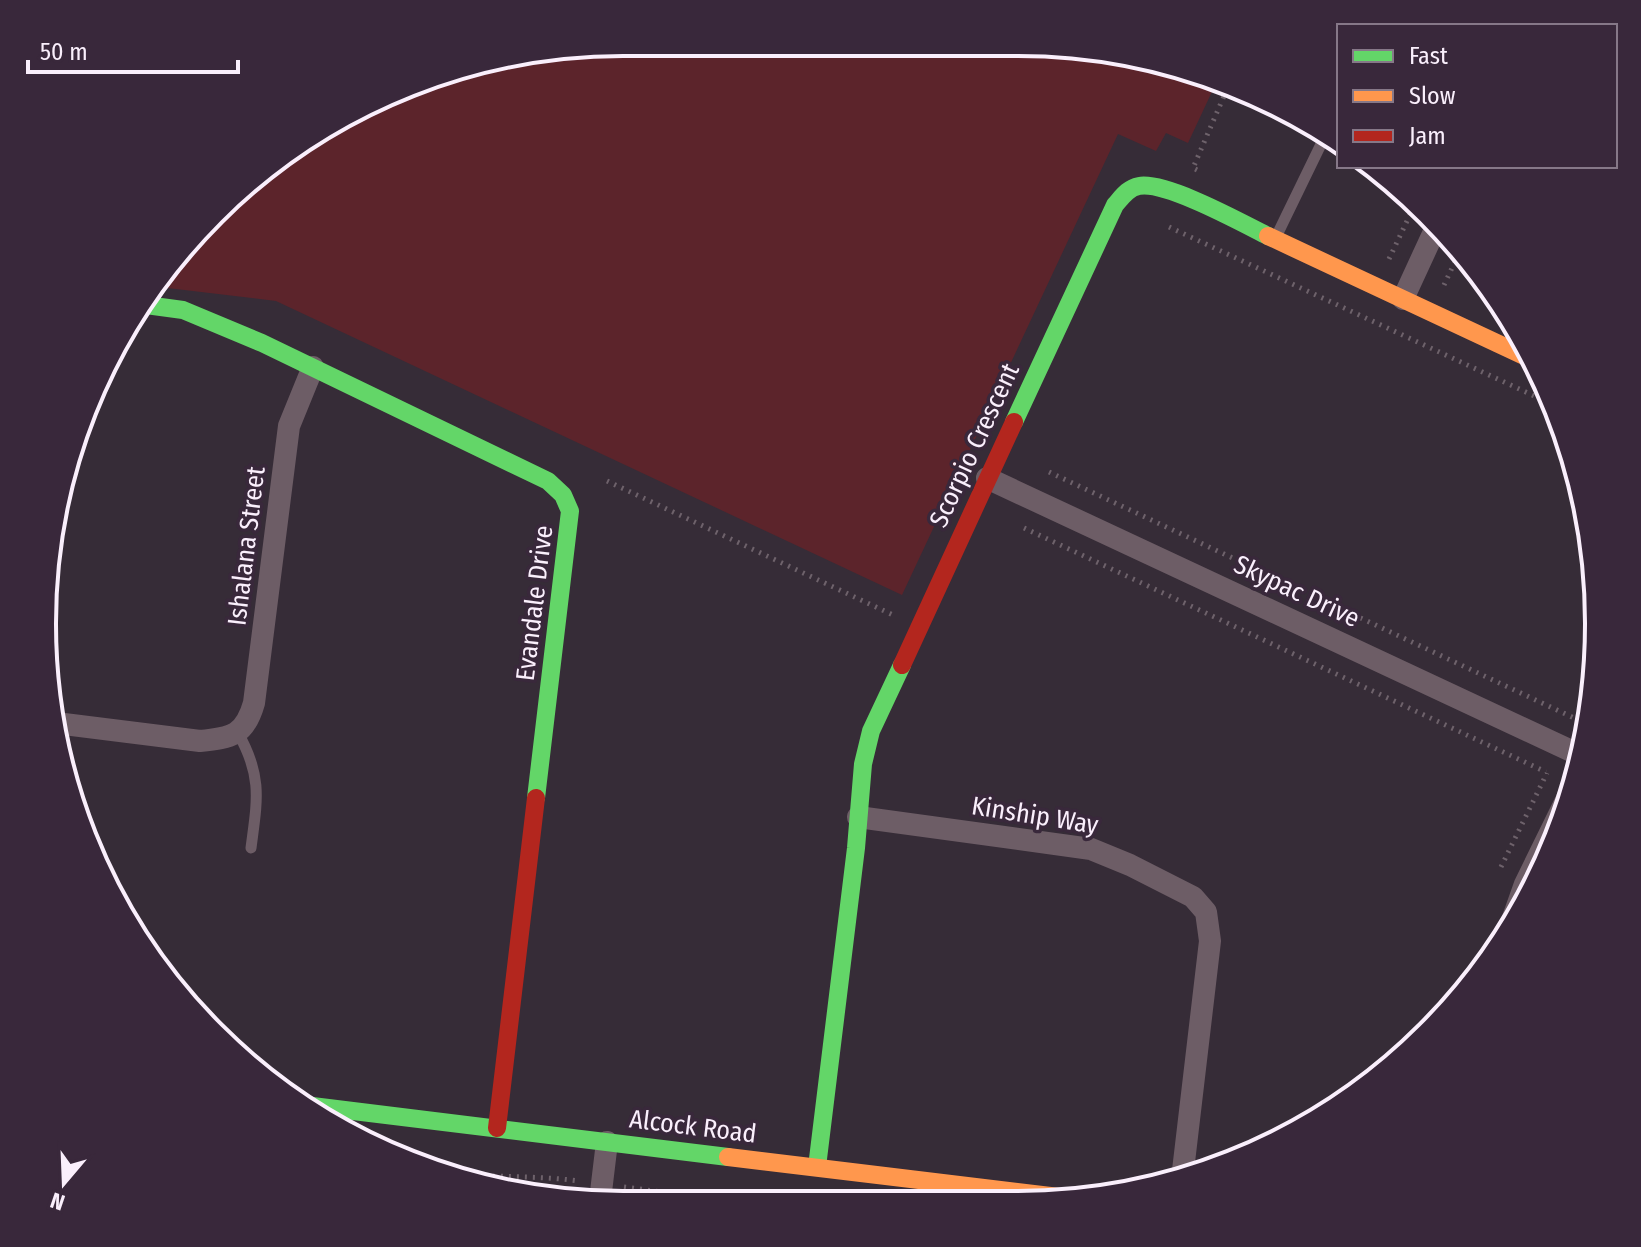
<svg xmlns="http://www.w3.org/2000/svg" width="1641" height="1247" viewBox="0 0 1641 1247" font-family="'Fira Sans Condensed',sans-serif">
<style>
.green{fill:#5c242b}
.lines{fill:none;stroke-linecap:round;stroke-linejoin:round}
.path{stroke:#6e626b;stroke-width:5;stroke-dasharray:2 6;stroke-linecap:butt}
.lane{stroke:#6d5d66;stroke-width:11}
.street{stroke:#6d5d66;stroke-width:22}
.fast{stroke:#63d668;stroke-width:18}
.slow{stroke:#ff974d;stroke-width:18}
.jam{stroke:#b3261e;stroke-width:18}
.labels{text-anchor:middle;stroke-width:7;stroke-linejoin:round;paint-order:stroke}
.street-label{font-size:26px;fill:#faeffc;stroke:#39283b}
.rim{fill:none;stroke:#faeffc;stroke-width:4}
</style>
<rect width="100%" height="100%" fill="#362c37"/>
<path class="green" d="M624,42L1055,43L1168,62L1216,83L1188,143L1166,133L1156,151L1118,134L902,595L276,301L159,287L212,213L332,120L473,62Z"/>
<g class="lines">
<path class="path" d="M1197,170L1193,168L1227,89
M1169,227L1556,406
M1389,259L1416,202
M1444,285L1460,251
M1049,472L1589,725
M607,481L893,615
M1024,528L1546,772
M1501,867L1547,773
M445,1173C490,1178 534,1175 579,1181
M624,1187L670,1193L694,1200"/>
<path class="lane" d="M1275,239L1326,134
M238,733C263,777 257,801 251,848"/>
<path class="street" d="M1403,299L1438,223
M987,478L1582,756
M56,723L200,741C232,738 245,735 254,703L289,426L313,367
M858,817L1091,849L1130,865L1193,897L1206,912L1210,941L1182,1179
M1507,935L1525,884L1572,788
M600,1200L607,1142"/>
<path class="fast" d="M146,305L183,310L262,343L548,481L563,495L570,511L536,798
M1014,422L1115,205C1122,197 1128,188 1139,186C1166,181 1242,223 1268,236
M296,1104L728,1157
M817,1167L856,848L863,764L871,731L902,665"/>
<path class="slow" d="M1268,236L1533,360
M728,1157L1084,1200"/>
<path class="jam" d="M902,665L1014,422
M497,1128L536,798"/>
</g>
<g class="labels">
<g class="street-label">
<text transform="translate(974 445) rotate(-65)" y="9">Scorpio Crescent</text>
<text transform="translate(246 546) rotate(-83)" y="9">Ishalana Street</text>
<text transform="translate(1297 591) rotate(25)" y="9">Skypac Drive</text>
<text transform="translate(534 603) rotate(-83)" y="9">Evandale Drive</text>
<text transform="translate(1035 815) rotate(9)" y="9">Kinship Way</text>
<text transform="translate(693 1126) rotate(7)" y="9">Alcock Road</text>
</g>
</g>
<path d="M0 0H1641V1247H0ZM623 56H1018A567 567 0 0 1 1585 623V624A567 567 0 0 1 1018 1191H623A567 567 0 0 1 56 624V623A567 567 0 0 1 623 56Z" fill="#39283b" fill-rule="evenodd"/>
<path class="rim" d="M623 56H1018A567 567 0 0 1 1585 623V624A567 567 0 0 1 1018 1191H623A567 567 0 0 1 56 624V623A567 567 0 0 1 623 56Z"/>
<rect x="1337" y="24" width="280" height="144" fill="#39283b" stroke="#867888" stroke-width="2"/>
<rect x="1353" y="50" width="40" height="12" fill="#63d668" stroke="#867888" stroke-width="2"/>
<text x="1409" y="64" font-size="24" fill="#faeffc">Fast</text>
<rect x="1353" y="90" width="40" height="12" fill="#ff974d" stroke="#867888" stroke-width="2"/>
<text x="1409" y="104" font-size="24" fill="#faeffc">Slow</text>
<rect x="1353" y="130" width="40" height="12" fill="#b3261e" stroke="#867888" stroke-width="2"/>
<text x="1409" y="144" font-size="24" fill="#faeffc">Jam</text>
<g transform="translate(64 1183) rotate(199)" stroke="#39283b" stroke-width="6" paint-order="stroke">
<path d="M0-6L14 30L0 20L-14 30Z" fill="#faeffc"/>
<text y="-12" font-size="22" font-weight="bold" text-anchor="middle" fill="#faeffc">N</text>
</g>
<path d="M28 60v12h210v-12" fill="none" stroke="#faeffc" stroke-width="4"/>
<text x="40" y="60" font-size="24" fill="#faeffc" stroke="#39283b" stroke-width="6" paint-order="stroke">50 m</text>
</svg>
